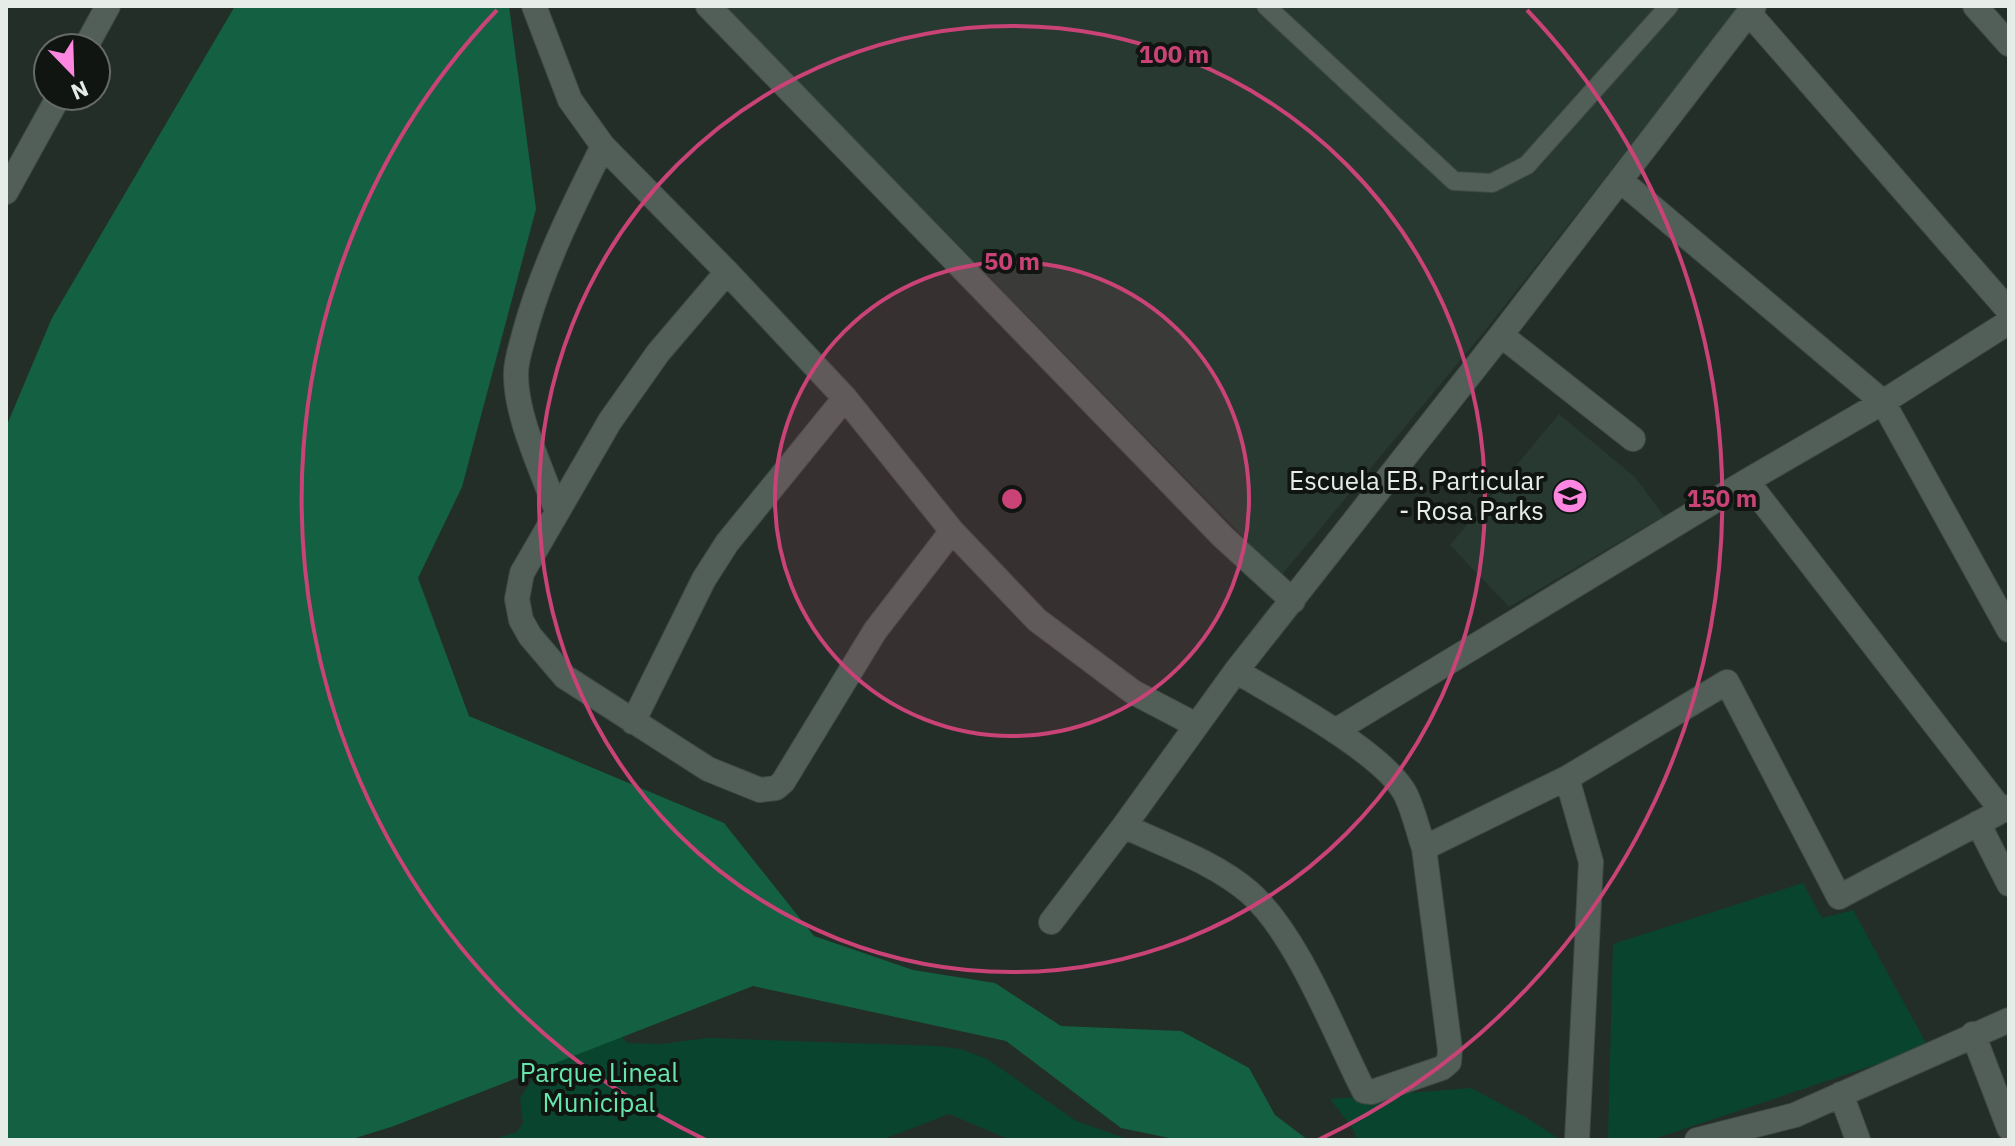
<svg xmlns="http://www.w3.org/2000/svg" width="2015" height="1146" viewBox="0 0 2015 1146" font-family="'IBM Plex Sans',sans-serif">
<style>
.built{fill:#273930}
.green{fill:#09452e}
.water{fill:#136142}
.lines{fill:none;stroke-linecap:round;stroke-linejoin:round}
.lane-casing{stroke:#404a45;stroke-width:20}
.street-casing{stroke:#404a45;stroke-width:26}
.lane{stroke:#525e58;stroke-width:18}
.street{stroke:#525e58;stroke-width:24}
.ring{fill:none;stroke:#c94377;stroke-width:4}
.labels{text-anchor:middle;stroke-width:8;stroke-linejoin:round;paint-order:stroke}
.poi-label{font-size:26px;fill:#e6ede9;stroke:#101512;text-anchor:end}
.park-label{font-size:26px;fill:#67e6ac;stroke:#101512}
.centre{fill:#c94377;stroke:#101512;stroke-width:4}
.ring-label{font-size:24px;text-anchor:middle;font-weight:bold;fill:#c94377;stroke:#101512;stroke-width:8;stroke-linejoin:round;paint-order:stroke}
</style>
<rect width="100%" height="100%" fill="#232e28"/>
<path class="built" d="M725,6H1740L1488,327L1281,576Z
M1559,414L1635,477L1664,516L1509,607L1450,545Z"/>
<path class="green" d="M1803,883L1822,918L1853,910L1926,1043L1889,1060L1651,1140H1608L1613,944Z
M617,1031L627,1043L661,1044L708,1038L937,1046L961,1049L987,1059L1076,1121L1130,1140H1011L949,1114L881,1140H491L517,1132L523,1123L520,1098L546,1059Z
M1471,1088L1527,1118L1561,1140H1357L1353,1129L1330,1099Z"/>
<path class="water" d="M235,6H509L536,209L462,487L418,578L469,716L724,823L814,936L913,970L995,983L1061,1026L1181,1031L1249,1068L1275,1115L1308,1140H1179L1121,1128L1006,1041L753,986L394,1126L349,1140H6V427L52,318Z"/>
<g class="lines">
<defs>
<path id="lane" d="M1266,6L1454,181L1492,183L1527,165L1669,6"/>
<path id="street" d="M534,6L570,100L603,146L727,272L845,398L952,531L1037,620L1133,692L1196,725
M708,6L1223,537L1293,601
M1975,6L2009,44
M1749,13L2009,311
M85,48L108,6
M1620,180L1883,402L2009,630
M6,192L59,96
M727,272L658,353L610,421L522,573L517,599L521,620L530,636L565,677L708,769L760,790L776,788L783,782L875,631L952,531
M1501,335L1633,439
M1747,481L2002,811
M557,512C543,472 515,416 516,373C516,359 522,344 525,331C543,266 573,206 603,146
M1236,671C1279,697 1385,753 1406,795C1414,812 1418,831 1424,848L1567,778L1727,682L1839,897L2009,807
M633,722L704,579L727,543L845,398
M1335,731L1747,481L1883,402L2009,322
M1567,778L1591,862L1577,1140
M1978,823L2009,884
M1124,826C1166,846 1214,862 1249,892C1296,933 1332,1027 1360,1083L1364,1091L1372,1092L1442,1068L1449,1062L1450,1050L1424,848
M1051,922L1124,826L1236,671L1501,335L1754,6
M1973,1034L2009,1128
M1841,1094L1858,1140
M1697,1140L1795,1115L2009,1020"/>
</defs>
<use href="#lane" class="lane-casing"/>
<use href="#street" class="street-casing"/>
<use href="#lane" class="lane"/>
<use href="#street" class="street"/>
</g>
<circle cx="1012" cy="499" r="237" fill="#c94377" fill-opacity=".12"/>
<g class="ring">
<circle cx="1012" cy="499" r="237"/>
<circle cx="1012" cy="499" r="473"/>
<path d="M706 1140A710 710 0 0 1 497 10M1527 10A710 710 0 0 1 1318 1140"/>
</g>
<defs>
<symbol id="school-disc" viewBox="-11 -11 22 22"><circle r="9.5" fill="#fd86e1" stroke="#101512"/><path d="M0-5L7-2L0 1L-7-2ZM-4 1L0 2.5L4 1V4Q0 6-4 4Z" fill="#111"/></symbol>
</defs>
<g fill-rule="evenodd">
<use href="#school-disc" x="1550" y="476" width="40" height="40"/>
</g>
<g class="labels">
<g class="poi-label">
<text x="1544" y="490">Escuela EB. Particular<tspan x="1544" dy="30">- Rosa Parks</tspan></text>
</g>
<g class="park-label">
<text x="599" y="1082">Parque Lineal<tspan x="599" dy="30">Municipal</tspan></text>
</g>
</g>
<circle cx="1012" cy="499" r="12" class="centre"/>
<g class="ring-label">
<text x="1174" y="63">100 m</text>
<text x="1012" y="270">50 m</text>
<text x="1722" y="507">150 m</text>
</g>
<rect width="2015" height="1146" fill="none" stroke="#e6ede9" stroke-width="16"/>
<g transform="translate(72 72) rotate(157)"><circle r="38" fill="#101512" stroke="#666b68" stroke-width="2"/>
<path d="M0-6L14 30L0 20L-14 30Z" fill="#fd86e1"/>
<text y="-12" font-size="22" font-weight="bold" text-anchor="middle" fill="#e6ede9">N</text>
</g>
</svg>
